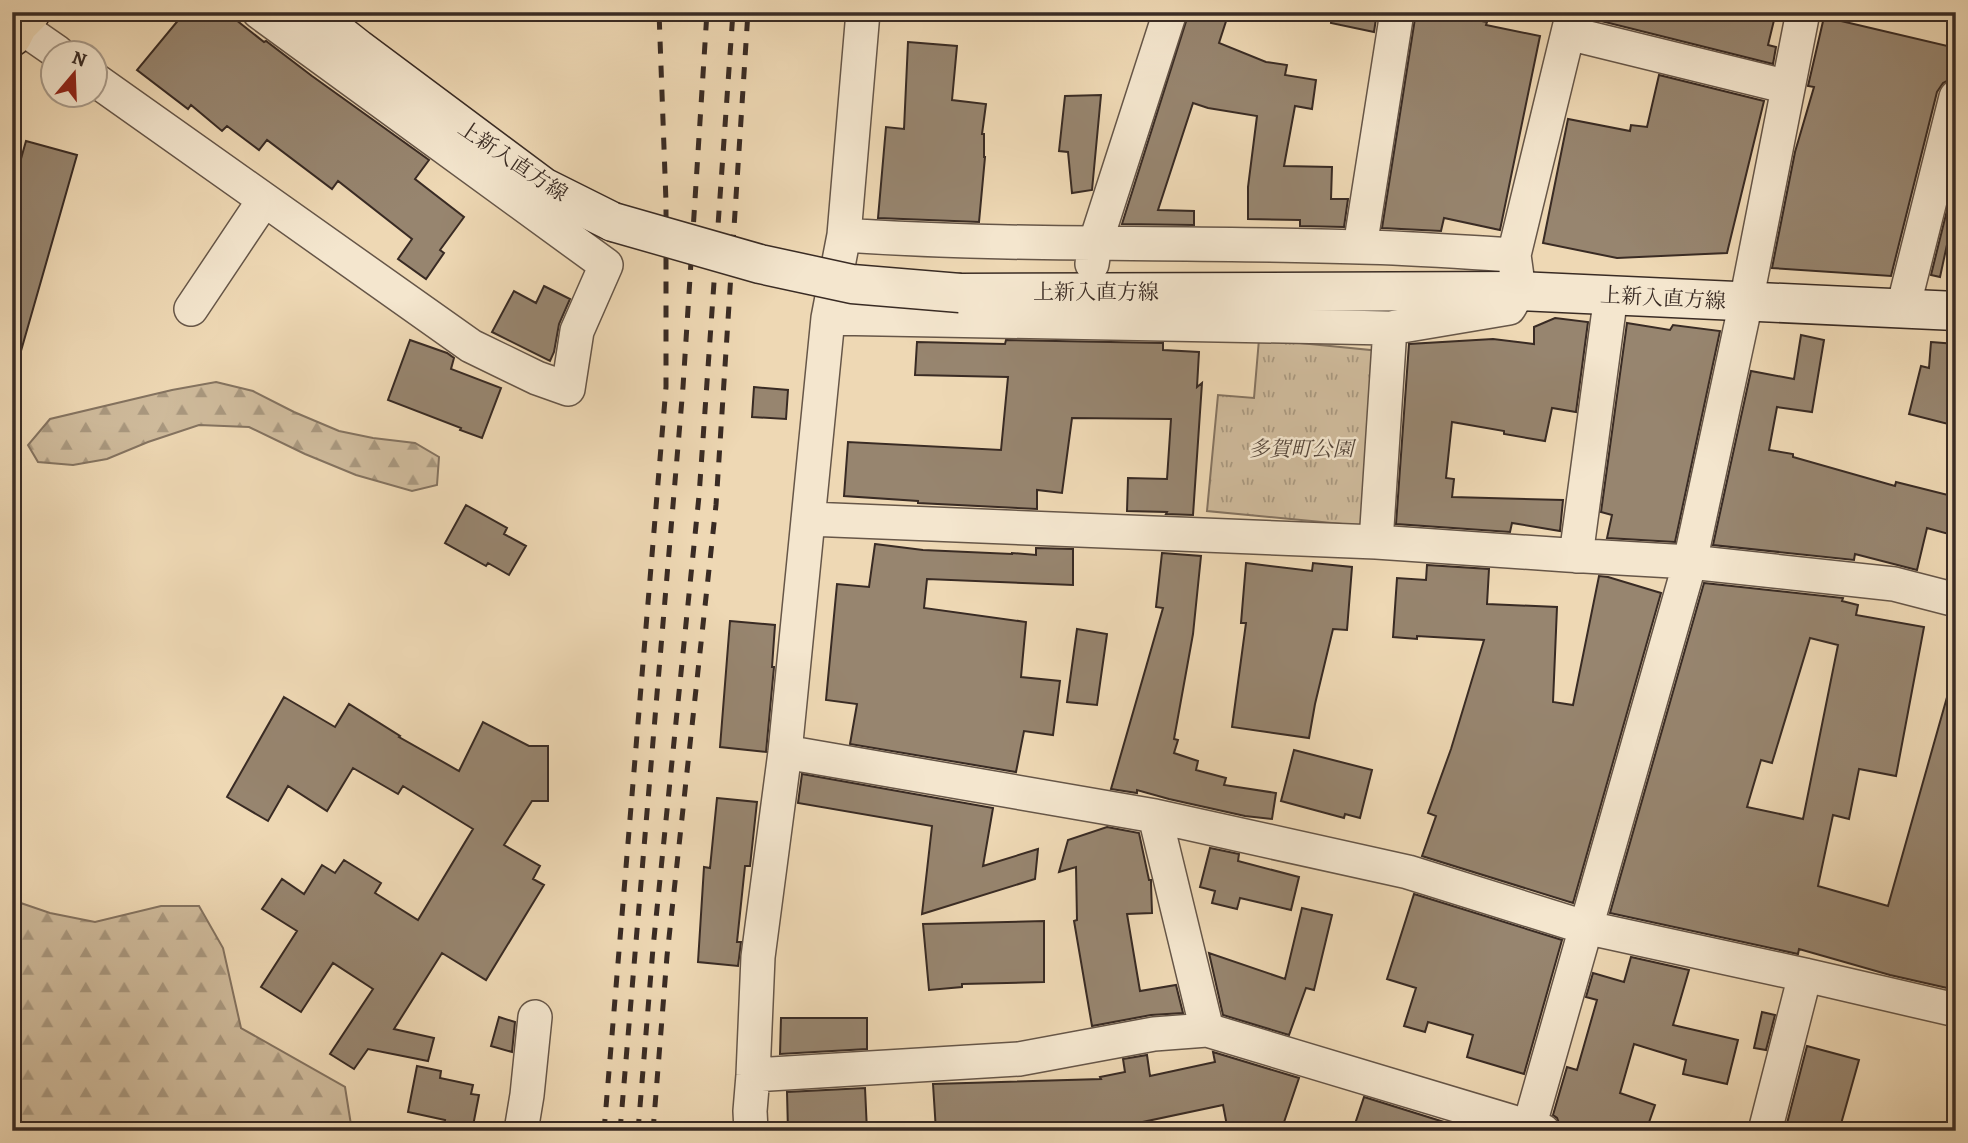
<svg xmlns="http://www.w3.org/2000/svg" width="1968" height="1143" viewBox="0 0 1968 1143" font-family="Alegreya,'Noto Serif JP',serif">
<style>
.forest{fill:url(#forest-firs);stroke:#847360;stroke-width:2}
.park{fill:url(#park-tufts);stroke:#847360;stroke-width:2}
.building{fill:#97856f;stroke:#392b24;stroke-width:2;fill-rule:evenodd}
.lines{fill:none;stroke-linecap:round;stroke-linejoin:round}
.street-casing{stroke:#665648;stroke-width:36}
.secondary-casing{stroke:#392b24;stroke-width:41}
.primary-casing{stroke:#392b24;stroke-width:41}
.street{stroke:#f4e6ce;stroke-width:33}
.secondary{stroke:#f4e6ce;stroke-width:38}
.primary{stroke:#eed8b4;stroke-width:38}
.rail{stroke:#392b24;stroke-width:5;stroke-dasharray:12 12;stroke-linecap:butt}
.secondary-bridge-casing{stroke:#392b24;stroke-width:41;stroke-linecap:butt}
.secondary-bridge{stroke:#f4e6ce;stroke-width:38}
.labels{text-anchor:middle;stroke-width:5;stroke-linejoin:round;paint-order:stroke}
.street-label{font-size:21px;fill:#392b24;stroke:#f4e6ce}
.park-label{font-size:21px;font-style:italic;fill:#57483c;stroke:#f4e6ce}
</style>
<defs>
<pattern id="forest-firs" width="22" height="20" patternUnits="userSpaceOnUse" patternTransform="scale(1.75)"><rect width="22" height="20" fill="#cfbb9c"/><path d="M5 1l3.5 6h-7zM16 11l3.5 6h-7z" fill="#a9987f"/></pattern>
<pattern id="park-tufts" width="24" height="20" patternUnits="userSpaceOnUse" patternTransform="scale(1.75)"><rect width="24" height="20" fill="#cfbb9c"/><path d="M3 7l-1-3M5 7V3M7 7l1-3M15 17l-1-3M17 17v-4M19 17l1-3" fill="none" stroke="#a9987f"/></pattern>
</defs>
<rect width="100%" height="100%" fill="#eed8b4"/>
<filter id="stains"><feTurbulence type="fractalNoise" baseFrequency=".00286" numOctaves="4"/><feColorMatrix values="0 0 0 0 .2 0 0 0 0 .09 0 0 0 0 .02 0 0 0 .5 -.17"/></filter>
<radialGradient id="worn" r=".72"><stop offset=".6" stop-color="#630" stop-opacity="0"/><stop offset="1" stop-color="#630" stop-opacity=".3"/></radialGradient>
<path class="forest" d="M216,382L253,391L294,412L339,431L373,438L415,443L439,457L437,485L412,491L356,475L305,454L249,427L199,425L148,442L107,459L73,465L38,462L28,445L50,419L172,390Z
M12,900L50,913L95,922L161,906H199L223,948L241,1028L345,1087L352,1131H12Z"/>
<path class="park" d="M1259,339L1380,351L1363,526L1207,511L1218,395L1254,398Z"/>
<path class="building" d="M185,12H226L264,42L266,41L312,76L429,160L415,179L464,217L440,250L444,253L426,279L398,259L412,239L338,181L332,189L267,140L259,150L227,126L222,131L191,105L188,109L137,70Z
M1189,12H1229L1219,43L1266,62L1287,65L1285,75L1316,80L1312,109L1295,106L1284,166L1332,167L1331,199H1348L1344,227L1300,226V220L1248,219V187L1257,116L1208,108L1193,103L1158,210L1194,211V225L1122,224Z
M1332,12H1377L1374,32L1331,23Z
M1416,12H1433L1487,22L1486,25L1540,36L1500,230L1444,218L1441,231L1382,228Z
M1594,12H1776L1768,45L1776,47L1773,64L1593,19Z
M1824,17L1956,48V67L1953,78L1943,83L1937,92L1891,276L1772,268L1795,152L1814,87L1808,86Z
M908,42L957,46L952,100L986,104L982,134H984V157H985L979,222L878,218L886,127L904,129Z
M1659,75L1764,101L1727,253L1617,258L1543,243L1568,119L1630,131L1631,125L1647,127Z
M1101,95L1092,190L1072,193L1068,152L1059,151L1065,96Z
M26,141L77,155L19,358L12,357V191Z
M1951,194L1956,195V203L1940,277L1931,275Z
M544,286L570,299L559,324L554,352L550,361L492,332L514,291L536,303Z
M1555,318L1588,322L1576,412L1552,408L1545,441L1504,434V431L1452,422L1446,478L1454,479L1452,497L1563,500L1560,531L1512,523L1510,532L1396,524L1409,344L1493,339L1534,344V327Z
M1627,323L1670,330L1673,325L1720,331L1675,542L1607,538L1612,515L1601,512Z
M1801,335L1824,340L1812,412L1777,407L1769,450L1793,454V457L1895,486L1896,482L1956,497V536L1927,528L1917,570L1855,554L1854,560L1713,545L1751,371L1794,379Z
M410,340L447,353L454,358L451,369L501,388L482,438L460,430L461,428L388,400Z
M1006,340L1163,343V350L1199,352L1197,387L1202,383L1193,515L1166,514L1167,512L1127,511L1128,478L1167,479L1171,419L1072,418L1062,493L1037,490V509L918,503V501L844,496L848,442L1001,450L1008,377L915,375L917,342L1005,344Z
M1931,342L1956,344V426L1909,414L1921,366L1929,368Z
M754,387L788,390L786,419L752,417Z
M466,505L507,528L504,534L526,546L509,575L488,563L486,566L445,543Z
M875,544L923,550L1012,554V553L1036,555V548L1073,549V585L927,579L924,608L1026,622L1021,677L1060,681L1053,735L1024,731L1016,772L850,744L857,704L826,700L837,584L869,587Z
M1162,553L1201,556L1193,634L1174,739L1178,740L1174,753L1198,761L1196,770L1226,778L1224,785L1276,793L1272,819L1245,816L1169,799L1137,790V793L1111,789L1163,608L1156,607Z
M1246,563L1312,571L1313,563L1352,567L1347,630L1333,629L1315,704L1309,738L1232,727L1246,623H1241Z
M1427,565L1489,569L1487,604L1557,607L1553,702L1573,705L1599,576L1608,577L1661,593L1573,903L1422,856L1436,816L1428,813L1451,749L1484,640L1417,636V639L1393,637L1397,578L1426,580Z
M1704,583L1843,598L1842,601L1858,605L1856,615L1924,627L1896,776L1859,769L1849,819L1833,815L1818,886L1888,906L1949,690L1956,691V990L1890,975L1799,949L1798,954L1610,913ZM1810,638L1838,645L1803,819L1747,807L1761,760L1772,763Z
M730,621L775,625L772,667H774L766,752L720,747Z
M1077,629L1107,634L1097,705L1067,702Z
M284,697L335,727L349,704L400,736L399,737L459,771L483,722L529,746H548V801H532L504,845L540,866L533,879L544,885L486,980L442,953L394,1029L434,1038L428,1061L368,1049L354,1069L330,1054L373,989L333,963L301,1012L261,987L297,931L262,909L282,879L304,894L322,865L335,873L344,860L381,883L375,893L418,920L473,829L403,786L398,794L353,768L327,811L288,786L268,821L227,797Z
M1294,750L1372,770L1360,818L1345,814L1344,818L1281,801Z
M802,774L993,808L983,866L1038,849L1035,879L922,914L932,826L798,803Z
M717,798L757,802L750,866H745L737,942H741L738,966L698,962L704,867L710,868Z
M1107,827L1139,833L1149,880H1151V883L1152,913L1127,914L1140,991L1176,985L1183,1013L1151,1015L1092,1026L1074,921L1077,920L1076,867L1059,872L1068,840Z
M1210,848L1239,854L1238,861L1299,877L1291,910L1240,898L1237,909L1212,903L1215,891L1200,887Z
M1414,894L1562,940L1524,1074L1467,1057L1473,1035L1428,1022L1425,1032L1404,1026L1416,988L1387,979Z
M1302,908L1332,915L1314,990L1306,988L1289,1035L1223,1015L1209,953L1285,979Z
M1044,921V982L962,984V987L929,990L923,924Z
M1631,957L1689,970L1673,1025L1738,1040L1727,1084L1683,1074L1686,1060L1634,1044L1620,1093L1655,1105L1646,1131H1640L1620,1124L1618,1131H1562L1557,1118L1553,1115L1567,1067L1577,1070L1597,1000L1586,997L1593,973L1624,982Z
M1762,1012L1775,1015L1766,1050L1754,1048Z
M499,1017L515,1022L512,1052L491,1046Z
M781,1018H867V1049L780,1054Z
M1807,1046L1859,1060L1839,1131H1785Z
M1213,1052L1299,1078L1281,1131H1228L1223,1105L1114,1128L1113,1126L1056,1129V1126L985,1129V1131H936L933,1084L1101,1079L1100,1077L1125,1072L1123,1059L1147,1055L1150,1076L1215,1062Z
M417,1066L441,1071L440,1078L473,1085L471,1094L479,1095L472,1131H442L445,1120L408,1112Z
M865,1088L867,1131H788L787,1092Z
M1364,1097L1460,1127L1459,1131H1375L1355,1124Z"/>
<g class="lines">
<defs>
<path id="street" d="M12,25H18L57,52
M1568,33L1788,87
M94,79L471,346L537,378L568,389L577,331L606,265L259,12
M844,235C1016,247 1188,241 1360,247C1411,248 1462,252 1514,255
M1360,247L1397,12
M1092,264L1095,244L1170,12
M1903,308L1956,97
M191,309L264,200
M828,318L1390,328L1509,308L1519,291L1514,255L1573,12
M808,519L1376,542L1567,555L1690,562L1894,584L1956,600
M1376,542L1390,328
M1576,556L1611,295
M785,752L1155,816L1408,872L1584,927L1805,975L1956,1010
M1155,816L1207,1030
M753,1075L1019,1059L1154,1034L1207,1030L1543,1131
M521,1131L527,1095L535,1017
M751,1131L750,1111L753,1075L758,957L785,752L828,318L844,235L863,12
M1528,1131L1690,562L1746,302L1803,12
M1765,1131L1805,975"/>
<path id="secondary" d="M311,12L358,49L543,187L613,222
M960,293L1519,291L1956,311"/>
<path id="primary" d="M12,37L18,25L31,12"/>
</defs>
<use href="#street" class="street-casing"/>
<use href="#secondary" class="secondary-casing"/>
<use href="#primary" class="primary-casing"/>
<use href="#street" class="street"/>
<use href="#secondary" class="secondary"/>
<use href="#primary" class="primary"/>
<path class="rail" d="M604,1131L666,387V202L659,12
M620,1131L683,387L707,12
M638,1131L653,948L699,496L733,12
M653,1131L667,956L716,505L748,12"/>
<defs>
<path id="secondary-bridge" d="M613,222L760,264L852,284L960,293"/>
</defs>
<use href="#secondary-bridge" class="secondary-bridge-casing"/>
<use href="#secondary-bridge" class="secondary-bridge"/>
</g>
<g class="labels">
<g class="street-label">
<text transform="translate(513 161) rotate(34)" y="7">上新入直方線</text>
<text x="1096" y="299">上新入直方線</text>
<text transform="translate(1663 298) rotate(3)" y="7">上新入直方線</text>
</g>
<g class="park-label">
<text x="1301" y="456">多賀町公園</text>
</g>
</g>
<rect width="1968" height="1143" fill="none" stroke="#eed8b4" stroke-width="42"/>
<rect x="14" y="14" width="1940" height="1115" fill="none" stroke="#392b24" stroke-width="3.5"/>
<rect x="21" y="21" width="1926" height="1101" fill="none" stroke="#392b24" stroke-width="2"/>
<g transform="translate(74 74) rotate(19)"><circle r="33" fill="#f4e6ce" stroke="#a99b8a" stroke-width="2"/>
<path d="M0-5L12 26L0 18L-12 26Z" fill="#8f2418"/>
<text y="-10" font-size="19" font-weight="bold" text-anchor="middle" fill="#392b24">N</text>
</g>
<rect width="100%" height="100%" filter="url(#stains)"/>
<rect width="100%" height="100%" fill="url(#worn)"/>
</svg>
